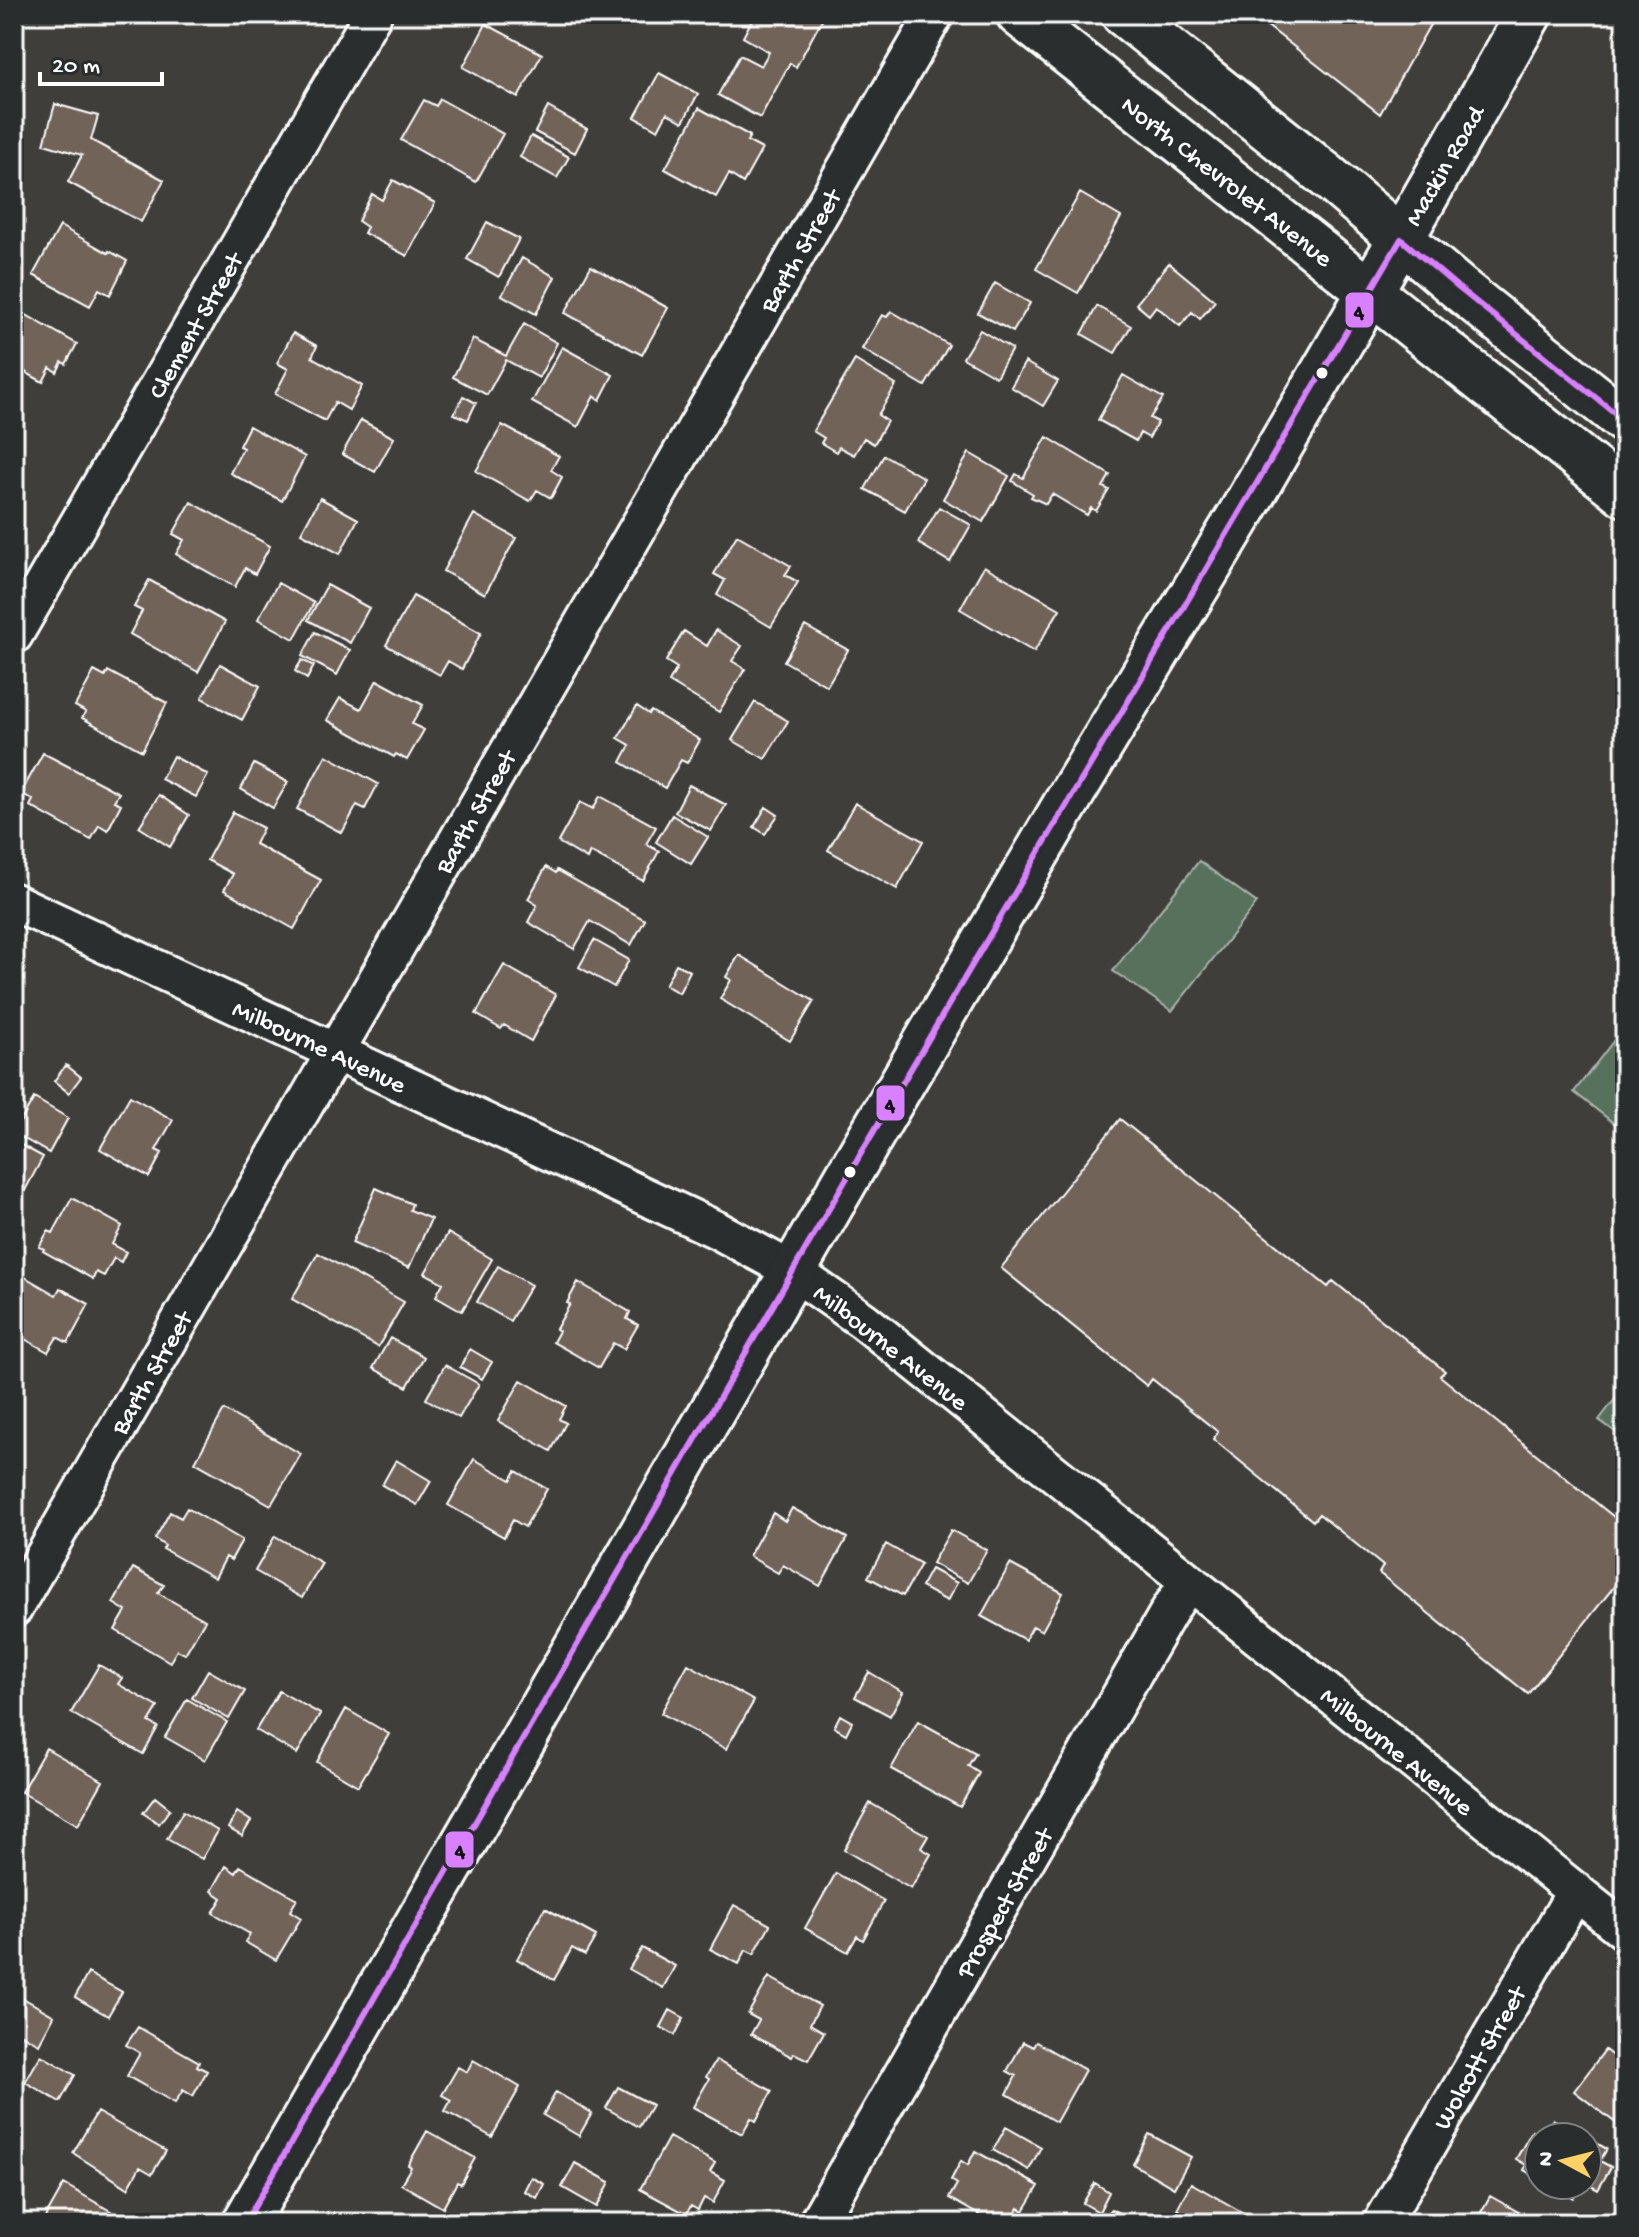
<svg xmlns="http://www.w3.org/2000/svg" width="1639" height="2237" viewBox="0 0 1639 2237" font-family="'Gochi Hand',sans-serif">
<style>
.green{fill:#58715d;stroke:#acb8ae;stroke-width:2}
.building{fill:#716458;stroke:#fff;stroke-width:2}
.lines{fill:none;stroke-linecap:round;stroke-linejoin:round}
.street-casing{stroke:#fff;stroke-width:42}
.secondary-casing{stroke:#fff;stroke-width:50}
.street{stroke:#2a2d2e;stroke-width:36}
.secondary{stroke:#2a2d2e;stroke-width:44}
.bus-1-casing{stroke:#2a2d2e;stroke-width:12}
.bus-1{stroke:#d880ff;stroke-width:6}
.bus-dot{fill:#fff;stroke:#2a2d2e;stroke-width:3}
.labels{text-anchor:middle;stroke-width:6;stroke-linejoin:round;paint-order:stroke}
.street-label{font-size:26px;fill:#fff;stroke:#2a2d2e}
.line-badge{stroke:#2a2d2e;stroke-width:3}
.pale-badge-label{font-size:22px;text-anchor:middle;font-weight:bold;fill:#111}
</style>
<rect width="100%" height="100%" fill="#3f3e3b"/>
<filter id="ink" filterUnits="userSpaceOnUse"><feTurbulence type="fractalNoise" baseFrequency=".0125" numOctaves="2"/><feDisplacementMap in="SourceGraphic" scale="16" xChannelSelector="R" yChannelSelector="G"/><feConvolveMatrix kernelMatrix="1 2 1 2 8 2 1 2 1" color-interpolation-filters="sRGB"/></filter>
<g filter="url(#ink)">
<path class="green" d="M1199,861L1257,903L1172,1011L1113,971Z
M1625,1026V1132L1574,1092Z
M1625,1386V1439L1599,1420Z"/>
<path class="building" d="M755,14H825L796,67L790,63L760,118L718,95L740,55L761,66L769,52L743,37Z
M1252,14H1436L1380,114Z
M486,24L542,54L518,98L463,67Z
M659,73L698,94L683,122L667,113L658,130L635,117Z
M440,99L503,134L476,182L401,140L424,100L436,106Z
M55,104L98,116L91,140L164,180L141,222L68,182L82,155L44,144Z
M548,107L587,129L575,153L535,132Z
M699,108L750,136L747,141L762,149L743,183L729,174L716,197L665,169Z
M531,136L569,157L557,178L520,157Z
M393,180L435,203L407,256L364,233L367,227L358,221L372,194L382,200Z
M1080,193L1121,217L1078,293L1036,269Z
M487,222L519,239L499,277L467,259Z
M60,226L108,253L109,251L127,261L110,295L99,289L90,306L33,275Z
M522,258L555,277L536,314L502,295Z
M1169,263L1215,301L1200,319L1192,312L1180,326L1156,306L1149,315L1136,304Z
M591,266L668,308L642,355L565,313Z
M995,283L1030,303L1013,332L978,313Z
M1097,306L1131,326L1115,353L1082,334Z
M14,308L77,344L66,364L62,362L57,372L50,368L43,382L14,366Z
M891,311L949,345L925,386L862,349L882,315L887,317Z
M524,324L557,343L539,378L506,360L487,395L453,377L473,339L506,356Z
M980,330L1012,349L996,377L963,358Z
M293,333L317,346L312,357L362,386L349,410L335,402L325,421L275,394L288,369L277,363Z
M562,347L613,375L600,400L594,396L578,427L532,402Z
M855,360L896,385L878,415L887,421L874,444L864,438L854,455L839,447L836,452L821,443L824,438L813,431Z
M1025,362L1058,381L1043,406L1011,387Z
M1123,375L1163,398L1150,418L1158,422L1149,438L1140,433L1136,441L1098,420Z
M463,396L476,403L468,420L454,414Z
M14,414L22,418L14,433Z
M361,420L394,438L375,472L342,454Z
M502,425L559,456L551,470L562,477L551,498L537,490L530,501L476,471Z
M249,426L305,457L282,501L230,473L243,448L239,446Z
M1047,437L1110,475L1103,487L1109,490L1096,511L1091,508L1087,515L1052,494L1046,504L1031,497L1033,494L1012,481L1016,474L1023,478Z
M969,453L1009,476L983,522L943,499Z
M884,455L924,478L905,511L865,489Z
M320,498L358,519L340,554L301,533Z
M191,502L270,546L255,574L245,568L235,587L176,554L184,540L173,534Z
M939,507L971,525L950,562L918,543Z
M474,514L516,538L485,594L443,571Z
M737,535L791,566L785,575L798,582L771,627L717,595L725,580L714,574Z
M984,566L1060,609L1034,652L960,609Z
M149,580L225,622L198,672L130,634L142,611L134,607Z
M278,583L314,603L294,639L258,619Z
M327,585L369,608L350,643L308,620Z
M413,596L481,633L462,669L448,661L440,675L386,645Z
M805,626L848,650L827,686L784,661Z
M716,630L742,646L732,661L745,669L719,712L669,682L677,668L666,661L684,631L707,646Z
M315,632L350,650L337,675L302,656Z
M302,660L314,666L307,679L295,671Z
M220,664L260,686L242,720L202,698Z
M94,671L105,677L108,671L167,703L142,751L82,718L86,712L75,706Z
M377,680L423,705L412,724L424,730L407,760L396,754L394,757L327,720L340,698L361,709Z
M755,702L788,721L765,759L732,740Z
M637,706L649,714L651,711L700,740L687,763L681,760L665,788L621,762L630,745L618,738Z
M43,753L119,793L114,801L121,804L108,830L99,825L91,840L30,806L33,800L21,793Z
M326,755L378,784L365,809L357,805L342,833L297,809Z
M173,756L208,775L196,797L161,779Z
M254,764L288,782L273,808L241,789Z
M689,785L726,805L711,831L675,812Z
M159,795L189,815L170,847L139,827Z
M600,796L656,827L646,844L659,851L643,881L590,852L587,859L558,842L580,802L593,809Z
M855,803L923,841L897,889L828,850Z
M766,807L778,815L765,834L754,827Z
M233,812L263,828L255,844L321,880L294,929L224,890L233,874L207,860Z
M672,815L708,837L691,864L656,842Z
M546,867L556,873L557,870L645,920L631,945L590,921L574,949L528,922L537,905L528,899Z
M594,940L629,960L614,987L579,967Z
M739,955L814,1001L790,1041L720,999L731,980L726,977Z
M676,964L690,971L679,993L665,985Z
M504,965L556,995L531,1041L504,1025L501,1029L476,1014Z
M66,1065L81,1077L69,1093L54,1081Z
M14,1090L23,1095L14,1111Z
M130,1096L173,1120L156,1150L162,1153L149,1177L100,1149Z
M34,1098L68,1118L49,1153L14,1133Z
M1120,1119L1328,1287L1333,1281L1445,1371L1440,1376L1625,1526V1573L1528,1694L1379,1573L1383,1566L1319,1514L1313,1521L1213,1439L1218,1432L1152,1379L1147,1386L1001,1268Z
M14,1141L43,1157L22,1196L14,1192Z
M376,1188L412,1204L410,1210L431,1219L409,1268L352,1243Z
M72,1198L122,1226L112,1244L126,1252L121,1262L114,1258L104,1276L96,1272L93,1279L43,1251L44,1249L39,1247L48,1231L53,1233Z
M448,1233L492,1259L462,1311L436,1296L443,1283L425,1273Z
M318,1253L404,1302L378,1347L292,1299Z
M498,1266L531,1285L510,1321L477,1302Z
M18,1273L56,1295L60,1288L89,1304L68,1343L57,1337L48,1352L14,1333V1280Z
M578,1282L630,1312L627,1319L638,1325L624,1349L613,1343L599,1368L553,1342L559,1331L556,1329L570,1304L567,1303Z
M390,1338L424,1357L407,1387L373,1368Z
M470,1349L492,1362L482,1379L460,1367Z
M445,1365L479,1384L459,1418L426,1399Z
M521,1380L566,1406L559,1419L566,1423L551,1451L498,1421Z
M224,1410L301,1454L271,1505L195,1462Z
M474,1459L511,1480L516,1471L547,1489L525,1527L513,1520L504,1537L448,1505Z
M396,1460L431,1481L417,1505L382,1485Z
M187,1508L242,1540L231,1560L226,1557L215,1578L163,1549L165,1546L155,1539L170,1512L181,1518Z
M792,1508L847,1538L820,1586L783,1565L778,1573L749,1556L773,1513L785,1521Z
M951,1530L987,1550L968,1583L932,1563Z
M275,1536L322,1563L302,1598L255,1571Z
M886,1544L921,1564L903,1596L868,1577Z
M1010,1564L1063,1593L1042,1631L1033,1626L1025,1640L981,1616Z
M133,1568L164,1585L158,1593L205,1620L185,1654L177,1650L170,1662L115,1630L126,1611L113,1603Z
M931,1569L957,1583L947,1601L921,1587Z
M688,1664L754,1701L726,1749L661,1713Z
M99,1665L122,1678L118,1684L158,1707L149,1722L158,1727L143,1754L71,1713Z
M208,1670L245,1691L229,1719L192,1698Z
M869,1672L903,1692L890,1716L855,1697Z
M279,1691L320,1714L297,1754L256,1730Z
M187,1699L227,1722L205,1760L165,1737Z
M346,1709L389,1734L358,1786L317,1762Z
M840,1715L852,1722L846,1734L834,1727Z
M918,1721L976,1753L968,1766L979,1773L960,1807L891,1769Z
M46,1748L103,1781L78,1825L21,1792Z
M155,1797L170,1809L159,1824L143,1813Z
M870,1803L928,1836L921,1848L931,1854L911,1889L844,1850Z
M183,1811L218,1831L202,1859L167,1839Z
M237,1812L251,1821L242,1836L228,1828Z
M226,1866L236,1873L240,1866L297,1899L290,1911L301,1918L276,1960L245,1942L250,1934L213,1913L222,1898L212,1891Z
M836,1873L884,1901L863,1940L857,1936L848,1952L805,1928Z
M734,1905L770,1925L754,1954L746,1950L739,1964L710,1949Z
M545,1908L596,1936L585,1955L572,1948L554,1980L517,1959Z
M14,1948L22,1952L14,1966Z
M642,1948L675,1966L663,1988L629,1969Z
M88,1973L122,1992L108,2016L75,1997Z
M769,1977L820,2006L810,2024L824,2032L808,2060L794,2053L792,2057L751,2034L759,2020L748,2014Z
M16,1994L54,2016L39,2044L14,2030V1998Z
M670,2010L684,2018L675,2035L661,2027Z
M138,2027L199,2062L197,2066L207,2071L193,2096L183,2090L175,2103L127,2076L140,2053L126,2045Z
M1023,2042L1033,2047L1036,2042L1085,2070L1056,2122L1007,2094L1016,2076L1007,2071Z
M1605,2050L1623,2064L1625,2062V2121L1621,2127L1574,2091Z
M41,2055L75,2075L60,2102L25,2082Z
M473,2060L520,2087L492,2137L445,2111L451,2100L442,2095L458,2067L467,2072Z
M716,2060L772,2091L756,2121L751,2118L742,2134L693,2107L709,2079L706,2077Z
M618,2087L652,2105L639,2127L606,2108Z
M556,2092L592,2113L579,2136L543,2115Z
M97,2112L166,2151L152,2174L140,2167L128,2188L73,2153Z
M1553,2119L1585,2137H1542Z
M1006,2127L1041,2147L1029,2170L993,2150Z
M427,2131L475,2158L461,2184L457,2182L443,2208L401,2184L411,2167L408,2165Z
M1532,2131L1542,2137H1539V2179L1524,2170L1526,2165L1516,2159Z
M1149,2134L1191,2157L1174,2188L1133,2164Z
M669,2137L715,2163L710,2172L725,2180L713,2203L704,2198L698,2210L691,2206L686,2214L640,2189Z
M1587,2138L1607,2149L1600,2161L1611,2167L1598,2190L1587,2184Z
M975,2151L1039,2186L1024,2211L1019,2208L1011,2223H993L949,2198L957,2184L951,2180L961,2161L968,2165Z
M575,2163L610,2182L597,2207L562,2187Z
M531,2177L544,2184L537,2198L524,2191Z
M1095,2183L1109,2192L1099,2212L1083,2203Z
M1191,2183L1261,2223H1198L1177,2209Z
M64,2184L114,2213L108,2223H42Z
M1550,2185H1581L1573,2198Z
M1490,2196L1538,2223H1475Z
M1111,2209L1138,2223H1103Z
M386,2214L402,2223H381Z"/>
<g class="lines">
<defs>
<path id="street" d="M14,635L373,14
M14,902L717,1230L793,1271L864,1321L1625,1931
M14,1608L935,14
M817,2223L1171,1608L1189,1582
M1382,2223L1576,1891"/>
<path id="secondary" d="M1019,14C1221,174 1424,333 1625,494
M1124,14L1327,176L1460,289L1625,421
M245,2223L868,1141L1074,790L1239,517L1424,199L1529,14"/>
</defs>
<use href="#street" class="street-casing"/>
<use href="#secondary" class="secondary-casing"/>
<use href="#street" class="street"/>
<use href="#secondary" class="secondary"/>
<defs>
<path id="bus-1" d="M245,2223C452,1863 658,1502 867,1143C1043,840 1225,541 1401,239L1460,289L1625,421"/>
</defs>
<use href="#bus-1" class="bus-1-casing"/>
<use href="#bus-1" class="bus-1"/>
</g>
</g>
<g class="bus-dot">
<circle cx="1322" cy="373" r="7"/>
<circle cx="850" cy="1172" r="7"/>
</g>
<g class="labels">
<g class="street-label">
<text transform="translate(1443 165) rotate(-60)" y="9">Mackin Road</text>
<text transform="translate(1228 180) rotate(38)" y="9">North Chevrolet Avenue</text>
<text transform="translate(799 250) rotate(-60)" y="9">Barth Street</text>
<text transform="translate(194 325) rotate(-60)" y="9">Clement Street</text>
<text transform="translate(474 811) rotate(-60)" y="9">Barth Street</text>
<text transform="translate(320 1045) rotate(25)" y="9">Milbourne Avenue</text>
<text transform="translate(892 1346) rotate(38)" y="9">Milbourne Avenue</text>
<text transform="translate(150 1372) rotate(-60)" y="9">Barth Street</text>
<text transform="translate(1398 1750) rotate(39)" y="9">Milbourne Avenue</text>
<text transform="translate(1003 1902) rotate(-60)" y="9">Prospect Street</text>
<text transform="translate(1478 2057) rotate(-60)" y="9">Wolcott Street</text>
</g>
</g>
<g class="line-badge">
<rect x="1344" y="291" width="31" height="38" rx="8" fill="#d880ff"/>
<rect x="875" y="1084" width="31" height="38" rx="8" fill="#d880ff"/>
<rect x="444" y="1830" width="31" height="39" rx="8" fill="#d880ff"/>
</g>
<g class="pale-badge-label">
<text x="1359" y="318">4</text>
<text x="890" y="1111">4</text>
<text x="460" y="1857">4</text>
</g>
<rect width="1639" height="2237" fill="none" stroke="#2a2d2e" stroke-width="48"/>
<rect x="24" y="24" width="1591" height="2189" fill="none" stroke="#fff" stroke-width="3" filter="url(#ink)"/>
<g transform="translate(1563 2161) rotate(277)"><circle r="38" fill="#2a2d2e" stroke="#7f8182" stroke-width="2"/>
<path d="M0-6L14 30L0 20L-14 30Z" fill="#ffd166"/>
<text y="-12" font-size="22" font-weight="bold" text-anchor="middle" fill="#ffffff">N</text>
</g>
<path d="M40 72v12h122v-12" fill="none" stroke="#ffffff" stroke-width="4"/>
<text x="52" y="72" font-size="24" fill="#ffffff" stroke="#2a2d2e" stroke-width="6" paint-order="stroke">20 m</text>
</svg>
